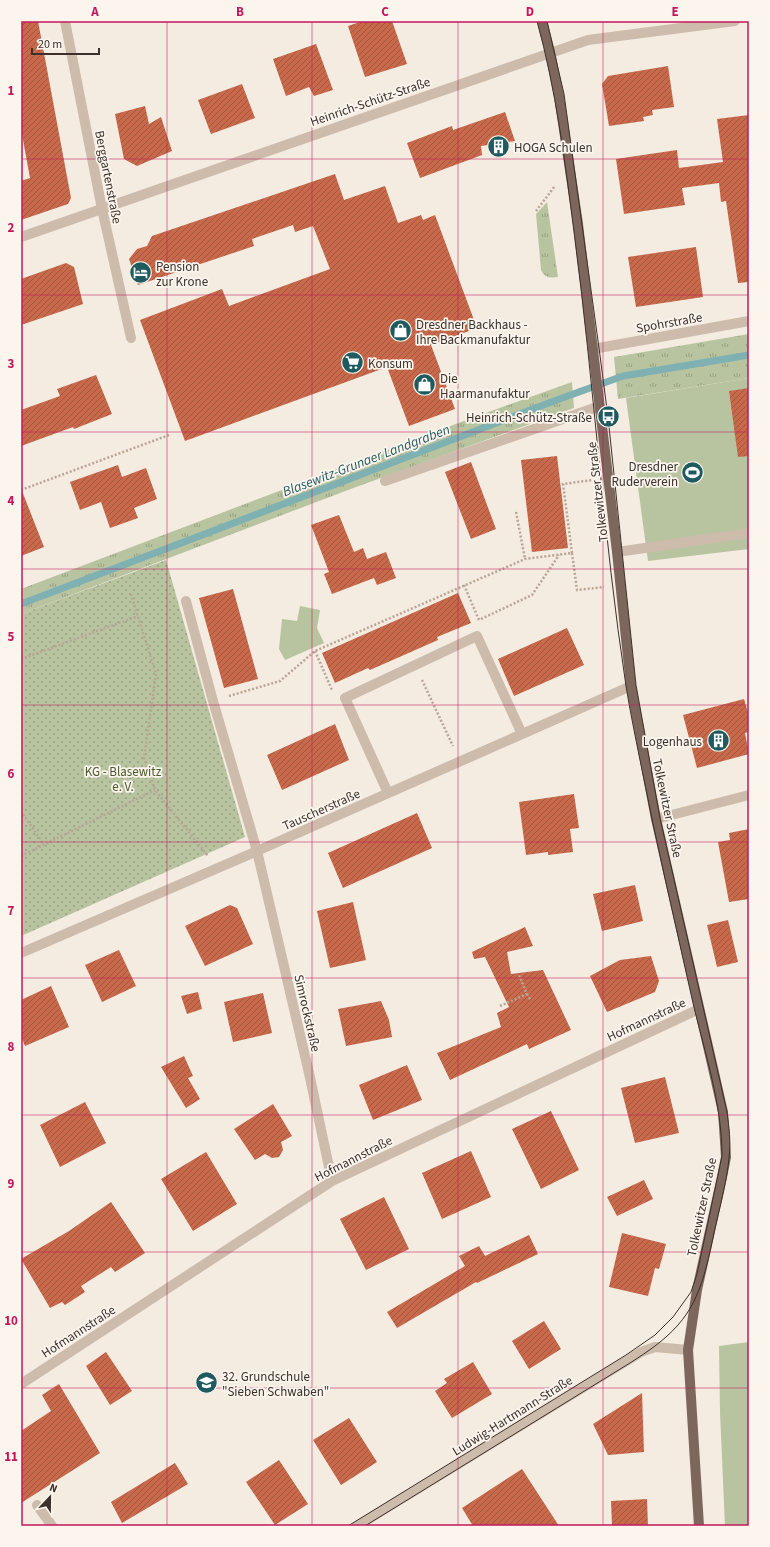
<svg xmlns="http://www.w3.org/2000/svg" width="770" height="1547" viewBox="0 0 770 1547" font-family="'Source Sans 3',sans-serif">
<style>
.grass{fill:url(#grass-tufts)}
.park{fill:#b8c4a0}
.garden{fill:url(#garden-dots)}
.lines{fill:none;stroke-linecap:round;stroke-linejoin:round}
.stream{stroke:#7fb0b2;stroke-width:7}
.building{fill:url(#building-hatch)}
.path{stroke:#b9a596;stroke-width:2.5;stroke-dasharray:2 2;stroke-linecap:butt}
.minor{stroke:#cdbbac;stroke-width:10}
.major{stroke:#7d675c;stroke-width:10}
.tram{stroke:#3b302b;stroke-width:1}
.grid{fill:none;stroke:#c2185b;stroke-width:1;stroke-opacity:0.55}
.labels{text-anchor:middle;stroke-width:3.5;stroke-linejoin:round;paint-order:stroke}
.street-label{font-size:13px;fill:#3b302b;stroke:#fbf5ee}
.poi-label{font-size:13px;fill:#3b302b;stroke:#fbf5ee;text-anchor:start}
.park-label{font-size:13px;fill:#4a5a2e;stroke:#fbf5ee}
.water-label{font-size:14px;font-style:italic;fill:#1f5a5e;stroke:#fbf5ee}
.neatline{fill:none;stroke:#c2185b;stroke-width:1.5}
.grid-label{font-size:13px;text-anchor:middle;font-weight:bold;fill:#c2185b}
</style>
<defs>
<pattern id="grass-tufts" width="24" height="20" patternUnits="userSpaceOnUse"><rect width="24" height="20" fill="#b8c4a0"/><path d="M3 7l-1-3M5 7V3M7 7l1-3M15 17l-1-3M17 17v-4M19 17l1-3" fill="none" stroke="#97a083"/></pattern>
<pattern id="garden-dots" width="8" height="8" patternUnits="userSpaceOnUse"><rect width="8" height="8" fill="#b8c4a0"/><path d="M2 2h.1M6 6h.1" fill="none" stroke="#97a083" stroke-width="1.8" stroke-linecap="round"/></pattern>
<pattern id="building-hatch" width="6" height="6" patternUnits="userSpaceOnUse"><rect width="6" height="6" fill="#c8694b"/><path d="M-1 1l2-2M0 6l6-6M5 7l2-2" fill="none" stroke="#a4573f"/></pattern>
</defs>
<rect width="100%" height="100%" fill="#f4ebe1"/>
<path class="grass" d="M547,202L558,277C550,278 545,278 541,270L536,214Z
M749,334V378L618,399L614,357Z
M572,382L574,408L356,487L21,614V589L469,419Z"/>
<path class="park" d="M749,378V549L648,561L626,398Z
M300,606L320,610L317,628L324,643L285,660L279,649L282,619L297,621Z
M749,1342V1526H725L720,1412L719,1346Z"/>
<path class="garden" d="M166,560L245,837L21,936V614Z"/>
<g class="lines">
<path class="stream" d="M21,604L554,401L623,376L749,355"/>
</g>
<path class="building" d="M21,21H38L71,198L68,204L21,220V181L30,178L21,129Z
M363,21H392L407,64L365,77L348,26Z
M316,44L333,90L314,96L309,87L286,96L273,59Z
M668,66L674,107L652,110L653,115L643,117L644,121L609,126L602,84L608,76Z
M242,84L255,118L211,134L198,100Z
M145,106L149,124L161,117L172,151L137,166L124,159L115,114Z
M505,112L515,141L481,146L482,155L420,178L407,143L452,126L453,130Z
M749,115V282L738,283L726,201L721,202L719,183L682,188L685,205L624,214L616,159L677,150L679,168L723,162L717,119Z
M335,174L344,200L385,186L398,223L421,215L423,220L435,215L477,328L431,345L455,409L409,426L387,367L185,441L140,320L222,289L229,306L330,269L313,226L295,232L293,225L252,239L254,246L138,285L129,259L137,249L147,246L152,236Z
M696,247L703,297L636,307L628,257Z
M66,263L74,267L83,304L21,325V279Z
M96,375L112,414L74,429L73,427L21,446V410L60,396L57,389Z
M749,388V456L738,457L729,391Z
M557,456L568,548L532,552L521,460Z
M471,462L496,529L471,539L445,472Z
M118,465L122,477L146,468L157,499L134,508L138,518L110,528L101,502L80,510L70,482Z
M22,491L44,547L21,556V492Z
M339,515L354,552L363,548L367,559L386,552L396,578L377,585L374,578L332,594L324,574L329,572L311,525Z
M233,589L258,679L224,688L199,598Z
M458,593L471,623L437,637L438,640L370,670L368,668L335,683L322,653Z
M567,628L584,665L514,696L498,659Z
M744,699L749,716V732L745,733L749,754L697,768L683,715Z
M335,724L349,760L282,790L267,755Z
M574,794L579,828L570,829L573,852L548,855V852L526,855L519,802Z
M417,813L432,848L343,888L328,853Z
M749,829V899L729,902L718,842L730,840L729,833Z
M635,885L643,921L602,931L593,894Z
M353,902L366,960L330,968L317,911Z
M230,905L237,908L253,944L205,966L185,926Z
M728,920L738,962L717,967L707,925Z
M525,927L533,946L507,952L511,974L543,970L571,1030L529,1049L527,1044L450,1080L437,1053L501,1027L497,1013L509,1007L485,957L474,959L472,952Z
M119,950L136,986L102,1002L85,965Z
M651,956L659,981L655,992L607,1012L590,976L620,960Z
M51,986L69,1027L25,1046L21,1036V1000Z
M198,992L202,1009L187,1014L181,996Z
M263,993L272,1033L233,1042L224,1002Z
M381,1001L389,1020L392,1037L346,1046L338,1009Z
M184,1056L193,1076L188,1078L200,1099L186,1108L161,1067Z
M407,1065L422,1100L373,1120L359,1085Z
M665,1077L679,1133L635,1143L621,1088Z
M85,1102L106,1143L60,1167L40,1125Z
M273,1104L292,1136L281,1142L283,1150L279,1157L272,1158L265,1154L255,1160L234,1129Z
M551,1111L579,1170L541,1189L512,1129Z
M471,1151L491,1197L442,1219L422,1173Z
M206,1152L237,1204L193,1231L161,1179Z
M644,1180L653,1199L617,1216L607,1197Z
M384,1197L409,1249L366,1270L340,1219Z
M111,1202L145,1253L115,1272L111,1267L81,1286L85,1292L65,1305L62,1302L50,1308L21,1259L69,1231Z
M622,1233L666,1244L659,1269L655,1268L648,1296L609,1287Z
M529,1235L538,1254L477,1283L476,1282L397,1328L387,1312L465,1266L459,1256L479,1246L485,1256Z
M544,1321L561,1349L529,1369L512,1341Z
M106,1352L132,1391L110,1405L86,1366Z
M473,1362L492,1394L452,1418L435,1391L447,1383L444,1379Z
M59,1384L100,1453L21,1503V1431L51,1411L42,1395Z
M642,1393L644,1452L608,1455L593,1424Z
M349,1418L377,1462L341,1485L313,1440Z
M279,1460L308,1504L275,1525L246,1482Z
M175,1463L188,1484L122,1523L111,1502Z
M522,1469L559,1526H473L462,1508Z
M647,1499L648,1526H612L611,1501Z"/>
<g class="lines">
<path class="path" d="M536,211L555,186
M21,490L169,435
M516,512L525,559
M572,553L563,484L593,480
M464,585L479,620
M131,594L156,674L144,758L155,790L208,856
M481,619L532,595L559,555
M315,651L332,690
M21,659L138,616
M422,680L453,746
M229,696L280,681L315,651L525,559L572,553L577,590L604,587
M21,811L44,845
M21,856L155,790
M527,994L530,999
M500,1006L527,994L519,975"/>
<path class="minor" d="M65,21L102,209L131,338
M21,237L588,40L735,21
M593,349L749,321
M385,481L600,406
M617,552L749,533
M186,601L213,701L257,851L309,1073L332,1181
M388,793L345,698L477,636L522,734
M656,819L749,795
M21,953L257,851L631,686
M21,1384L332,1181L699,1009
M37,1505L52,1526
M357,1526L641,1352L655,1347L688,1350"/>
<path class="major" d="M542,21L550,52L559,96L578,224L617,552L631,686L656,819L723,1112L726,1157L722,1177L697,1290L688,1350L699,1526"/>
<path class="tram" d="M348,1526L626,1355L655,1335L673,1317L691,1292L697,1274L722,1156C722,1104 705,1054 693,1003C675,922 656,842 640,760C635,735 630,711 626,686C603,535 594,383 574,232C565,161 556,90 537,21
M365,1526L630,1363C647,1352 664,1341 678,1325C703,1297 708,1259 716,1224C721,1202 727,1180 729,1158C731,1142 729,1127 727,1112L660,818L636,685L608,417L599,348L564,94L547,21"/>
</g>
<path class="grid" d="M167,21V1526M312,21V1526M458,21V1526M603,21V1526M21,159H749M21,295H749M21,432H749M21,569H749M21,705H749M21,842H749M21,978H749M21,1115H749M21,1252H749M21,1388H749"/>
<defs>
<symbol id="building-disc" viewBox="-11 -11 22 22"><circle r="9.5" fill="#1f5a5e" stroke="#fbf5ee"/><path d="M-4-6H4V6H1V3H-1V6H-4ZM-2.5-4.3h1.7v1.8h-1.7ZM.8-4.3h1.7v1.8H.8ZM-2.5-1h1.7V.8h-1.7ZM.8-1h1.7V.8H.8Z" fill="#fff"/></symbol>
<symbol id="hotel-disc" viewBox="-11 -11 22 22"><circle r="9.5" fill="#1f5a5e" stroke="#fbf5ee"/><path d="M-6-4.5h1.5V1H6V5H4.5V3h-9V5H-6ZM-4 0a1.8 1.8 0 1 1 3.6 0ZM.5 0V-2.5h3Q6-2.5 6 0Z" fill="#fff"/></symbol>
<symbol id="shop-disc" viewBox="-11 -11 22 22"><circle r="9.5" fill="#1f5a5e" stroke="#fbf5ee"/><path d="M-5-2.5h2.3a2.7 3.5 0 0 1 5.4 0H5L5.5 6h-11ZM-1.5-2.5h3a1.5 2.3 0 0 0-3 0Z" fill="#fff"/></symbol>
<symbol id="supermarket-disc" viewBox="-11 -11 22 22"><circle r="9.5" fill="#1f5a5e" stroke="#fbf5ee"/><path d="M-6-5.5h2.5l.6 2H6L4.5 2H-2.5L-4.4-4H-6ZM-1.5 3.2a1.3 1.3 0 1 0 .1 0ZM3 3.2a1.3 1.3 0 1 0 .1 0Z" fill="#fff"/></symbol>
<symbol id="bus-disc" viewBox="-11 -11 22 22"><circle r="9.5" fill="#1f5a5e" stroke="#fbf5ee"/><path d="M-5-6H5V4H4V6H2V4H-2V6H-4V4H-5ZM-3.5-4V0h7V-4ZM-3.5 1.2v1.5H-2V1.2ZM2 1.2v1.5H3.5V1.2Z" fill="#fff"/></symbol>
<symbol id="stadium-disc" viewBox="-11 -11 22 22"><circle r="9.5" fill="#1f5a5e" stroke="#fbf5ee"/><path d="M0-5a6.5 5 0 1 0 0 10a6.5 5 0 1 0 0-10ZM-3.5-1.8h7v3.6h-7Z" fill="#fff"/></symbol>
<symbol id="school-disc" viewBox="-11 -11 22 22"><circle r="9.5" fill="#1f5a5e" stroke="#fbf5ee"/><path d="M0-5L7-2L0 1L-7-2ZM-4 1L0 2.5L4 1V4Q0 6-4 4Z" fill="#fff"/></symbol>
</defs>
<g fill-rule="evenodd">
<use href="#building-disc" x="486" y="134" width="25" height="25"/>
<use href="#hotel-disc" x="128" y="260" width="25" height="25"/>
<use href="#shop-disc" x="388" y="318" width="25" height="25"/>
<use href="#supermarket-disc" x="340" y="350" width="25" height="25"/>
<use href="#shop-disc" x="412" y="372" width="25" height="25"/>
<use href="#bus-disc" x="596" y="404" width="25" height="25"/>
<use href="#stadium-disc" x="680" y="460" width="25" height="25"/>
<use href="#building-disc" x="706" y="728" width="25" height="25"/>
<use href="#school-disc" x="194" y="1370" width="25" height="25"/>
</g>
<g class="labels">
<g class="street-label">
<text transform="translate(370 101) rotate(-19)" y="5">Heinrich-Schütz-Straße</text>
<text transform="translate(109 177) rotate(79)" y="5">Berggartenstraße</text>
<text transform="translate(669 322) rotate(-10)" y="5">Spohrstraße</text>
<text transform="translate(597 492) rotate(-97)" y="5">Tolkewitzer Straße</text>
<text transform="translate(668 808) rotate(78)" y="5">Tolkewitzer Straße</text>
<text transform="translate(321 809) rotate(-24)" y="5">Tauscherstraße</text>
<text transform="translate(308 1013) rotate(77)" y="5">Simrockstraße</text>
<text transform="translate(646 1019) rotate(-25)" y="5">Hofmannstraße</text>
<text transform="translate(353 1158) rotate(-27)" y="5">Hofmannstraße</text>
<text transform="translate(701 1207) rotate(-78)" y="5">Tolkewitzer Straße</text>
<text transform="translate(78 1331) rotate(-33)" y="5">Hofmannstraße</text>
<text transform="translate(512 1415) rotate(-32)" y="5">Ludwig-Hartmann-Straße</text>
</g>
<g class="poi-label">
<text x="514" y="152">HOGA Schulen</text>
<text x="156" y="271">Pension<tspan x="156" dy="15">zur Krone</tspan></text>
<text x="416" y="329">Dresdner Backhaus -<tspan x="416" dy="15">Ihre Backmanufaktur</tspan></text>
<text x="368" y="368">Konsum</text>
<text x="440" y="383">Die<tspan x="440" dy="15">Haarmanufaktur</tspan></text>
<text x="592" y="422" text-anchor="end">Heinrich-Schütz-Straße</text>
<text x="678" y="471" text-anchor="end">Dresdner<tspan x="678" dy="15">Ruderverein</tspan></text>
<text x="702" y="746" text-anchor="end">Logenhaus</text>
<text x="222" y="1381">32. Grundschule<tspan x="222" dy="15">"Sieben Schwaben"</tspan></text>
</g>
<g class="park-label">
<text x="123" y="776">KG - Blasewitz<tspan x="123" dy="15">e. V.</tspan></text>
</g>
<g class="water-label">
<text transform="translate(366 460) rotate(-21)" y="5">Blasewitz‐Grunaer Landgraben</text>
</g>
</g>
<rect width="770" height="1547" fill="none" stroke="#fbf5ee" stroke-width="44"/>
<g transform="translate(50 1497) rotate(22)" stroke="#fbf5ee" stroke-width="3" paint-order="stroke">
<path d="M0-3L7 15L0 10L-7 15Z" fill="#3b302b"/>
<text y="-6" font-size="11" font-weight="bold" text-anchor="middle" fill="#3b302b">N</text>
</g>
<path d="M32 48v6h67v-6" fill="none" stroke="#3b302b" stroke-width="2"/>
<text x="38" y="48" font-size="12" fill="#3b302b" stroke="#fbf5ee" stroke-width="3" paint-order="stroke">20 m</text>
<rect x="22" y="22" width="726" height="1503" class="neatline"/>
<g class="grid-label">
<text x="95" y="16">A</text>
<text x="240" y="16">B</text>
<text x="385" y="16">C</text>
<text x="530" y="16">D</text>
<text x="675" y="16">E</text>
<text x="11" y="95">1</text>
<text x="11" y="232">2</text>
<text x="11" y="368">3</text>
<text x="11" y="505">4</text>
<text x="11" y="641">5</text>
<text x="11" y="778">6</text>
<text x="11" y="915">7</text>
<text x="11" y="1051">8</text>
<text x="11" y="1188">9</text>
<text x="11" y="1325">10</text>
<text x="11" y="1461">11</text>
</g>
</svg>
